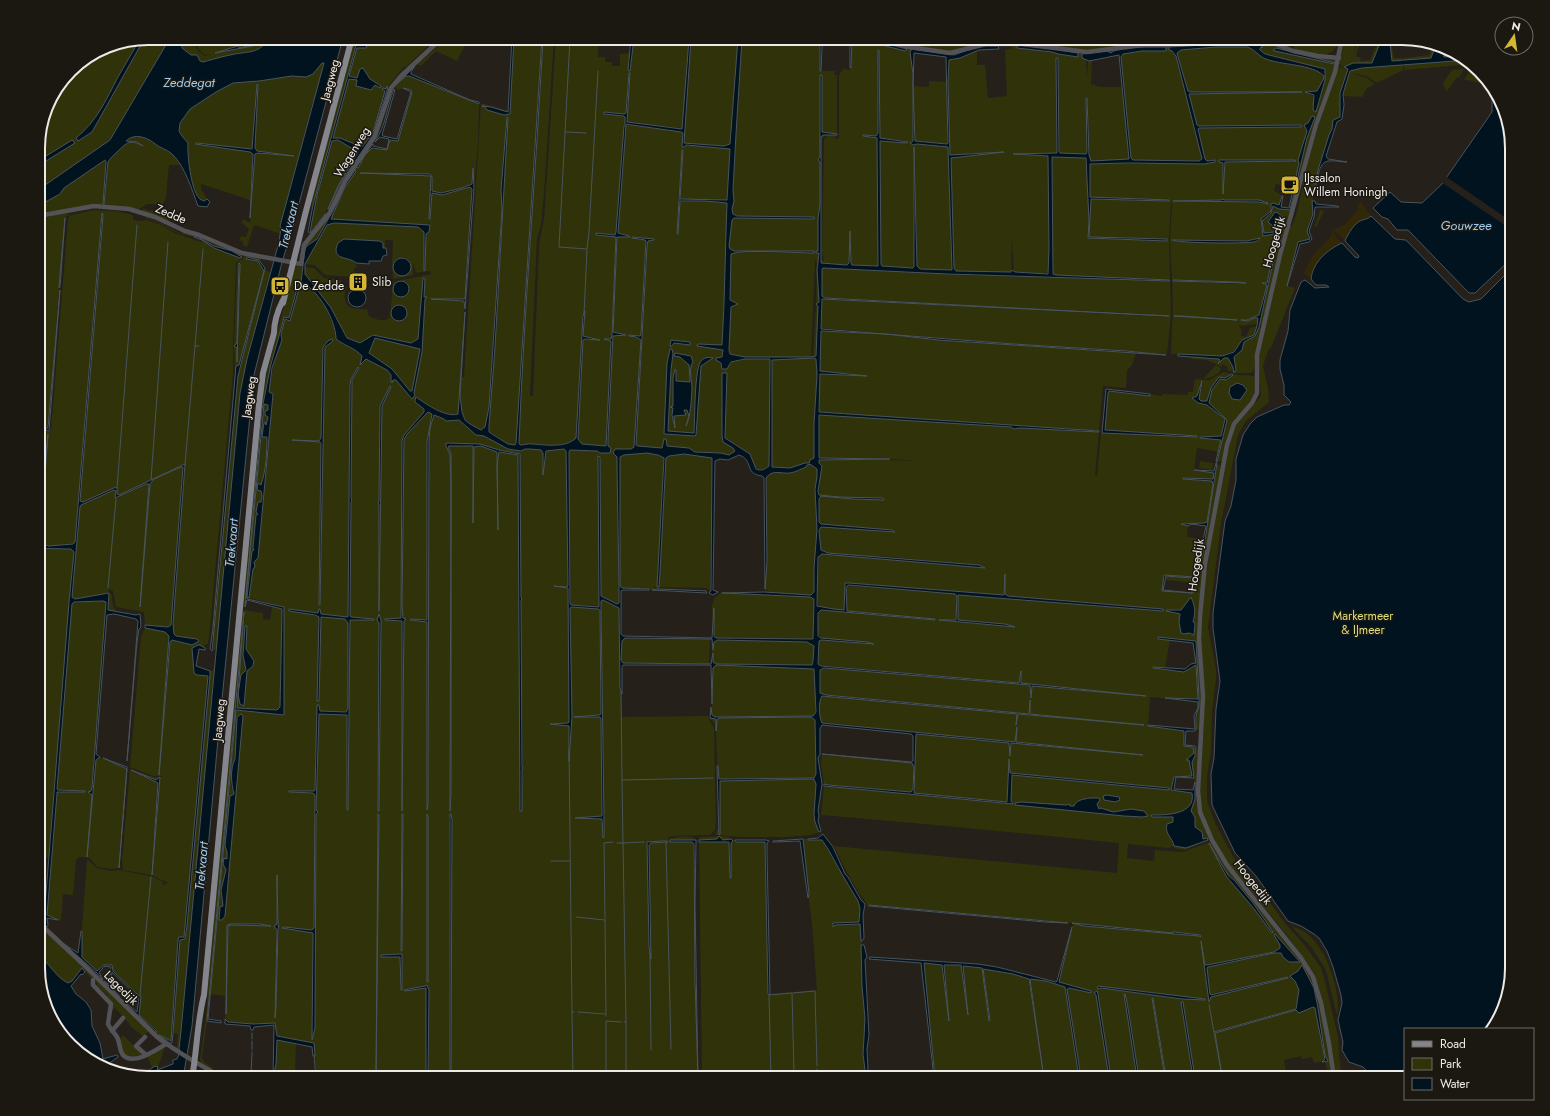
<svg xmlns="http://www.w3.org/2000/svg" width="1550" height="1116" viewBox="0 0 1550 1116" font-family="Jost,sans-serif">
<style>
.green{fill:#30320a;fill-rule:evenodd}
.sand{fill:#302806}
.water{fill:#021320;stroke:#49545c;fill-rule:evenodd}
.pier{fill:#25201a}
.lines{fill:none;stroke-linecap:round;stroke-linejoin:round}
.stream{stroke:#49545c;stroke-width:1}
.minor{stroke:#535357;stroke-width:4.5}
.major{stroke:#85858d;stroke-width:6}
.labels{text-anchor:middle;stroke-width:3;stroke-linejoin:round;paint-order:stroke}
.street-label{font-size:12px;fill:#eeebe7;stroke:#1b1711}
.poi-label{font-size:12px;fill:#eeebe7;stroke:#1b1711;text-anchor:start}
.park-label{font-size:12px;fill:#d9df7b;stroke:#1b1711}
.water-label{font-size:13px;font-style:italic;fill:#99cbf1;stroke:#1b1711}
.rim{fill:none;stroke:#eeebe7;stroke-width:2}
</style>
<rect width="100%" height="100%" fill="#25201a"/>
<path class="green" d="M148,38H170L114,134L104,145L38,190V166L74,143L72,140L38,161V141L46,105L70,70L106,46L140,39C133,52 125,64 118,77C106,100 97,121 76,138L82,139L92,132L144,39Z
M185,38H192L198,51L205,56L212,54L205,55L199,50L193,38H236V44H238V38H260L253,45L225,50L215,53L253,46L261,38H271C257,53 254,51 235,54C224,56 214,59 203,62L200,61L197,55H191L182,48V41Z
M355,38H358L313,205L311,217L312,197Z
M360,38H408L419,47L424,42L430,44L406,67L405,66L403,68L386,89H382L385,91L374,129L372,134L362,147L340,138H333L349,79L358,80L356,86L371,90L375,85L381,86L370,79L360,69L357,78L349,76L357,48H366L367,45L359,43Z
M443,38H445L419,64L447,38H469L457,61L436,51L421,66L416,64Z
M492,38H508L507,43L493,45Z
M514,38H554L544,194L541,225L537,239L530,396H533L539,244L544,219L556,38H599L598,57H605V62H612V66H620V54L630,53L631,38H738L730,144L724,146L684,143L690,39H689L683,128L627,122L630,74L629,73L626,113L624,114L604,112V114L623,116L625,117V124L681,132L683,133L682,147L685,145L730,148L728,200L680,199L683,150H682L678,200V234L680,202L705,201L727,203C725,251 725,298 722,346L698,344V346L723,350L722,357L716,358L722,366H728L731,362L744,360L737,355L730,354L729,350L731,307L738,304L730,300L731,254L734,253L754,252L814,253L813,251H734L730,249L729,246L732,220L734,218L813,219L814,217L737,216L733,214L732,209L734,201L733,190L736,134L742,38H786L820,42V71H835L834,75H837V134L822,133L823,135H837L835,138L830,137L837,139L839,136V75L843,69L850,70L851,68L852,41L863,40L905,51L906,48L912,49L913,141L912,143L914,145L916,144L948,147L952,270L920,269L917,266L915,149L913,154L914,266L913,268L882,266L881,264L880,141L906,143L908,141L880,138L878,50V133L876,136H863L877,138L878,264V266L821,263L820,261L824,260L822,250L824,140L825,138L829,137L825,136L822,138L821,137L820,252L817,251L819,253L817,270L819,303L816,304L817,262L815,260L811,356H813L816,305L818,306L817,371L814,424V458L806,464L805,463L790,468L769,466C758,475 753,466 751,456L725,438L727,373H722V436L723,442L733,448L735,451L729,455C719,451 707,453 696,452C687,451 676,449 667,447L665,439L662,448L638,446L636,445L647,247L648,241L654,239L632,238L645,240L646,241L641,335L640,336L629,335L641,340L634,447L631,449H615L614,454L617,457L619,603L617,604L601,596L599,456H598L599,606L571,605L569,451L577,449L597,451L599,453L610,452L611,449L608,446V438L613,336L626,335L613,332L617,237H629V236L618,233L626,132V126L624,127L616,232L615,235L596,233V235L616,237L612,336L611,339L604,340L611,341L606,447L582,444L578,439L583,340L585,339L600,340L583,336L584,312L576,438C565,448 546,444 532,444C526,443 522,446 517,442L515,445L508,444L485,428L481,430C467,423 465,419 458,405V414C445,418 427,403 416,398L415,400L424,411L445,419L459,420L473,431L514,450L521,451C527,448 534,449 541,450L543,453V470L546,450L564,449L567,450L568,586L567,587L555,585L554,586L568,588L569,722L568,723L551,724L569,726V752L572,716L570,608L572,607L598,609L600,610L601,714L599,715L575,717H600L601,719L603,809L601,817L604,837L601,601L603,600L619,608L622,717L708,716C709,721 712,724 714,728L716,824L715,830L710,835L672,836L668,838V840C674,836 690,835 696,839L693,840L698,1078H451V814L449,818L450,1078H317L314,1043L276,1036L275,1023C260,1025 243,1024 228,1022L225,1018L228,926L231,925H270L229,924L227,928L226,996L210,994L236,710L284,714V607L246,597L264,403L268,405V410L265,411V415L268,417L266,425L267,445L264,476L261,485L259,483L258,490L261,491L262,496L261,503L258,502L259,514L256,515L253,548L254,550L252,552L251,590L253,562L258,558L273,394L269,392L274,363L282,340L281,334L285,319L290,320L298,285L289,318L284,317L282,325L271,364L262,409L245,608L243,606L261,403L268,367L294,269L298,266L303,267L302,283L316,294L327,309L329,317L337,331L336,338L343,344L357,350L366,359L387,370L411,398C409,381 383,362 369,353L375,338L420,348L425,299L427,297H424L423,279L418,339L411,343L374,335L360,343L347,338L331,308L305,274V267L314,268L324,278L341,280V285L346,286C342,306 348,310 367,309L369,316C375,319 384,323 390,317L393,282L431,274L430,271L416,273L413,262V275L393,279L392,262L393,240H385V248H383V243L380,241L341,240L337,244L348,260L354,261L357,268H354V272H356V274L352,277L325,275L314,265L305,264L327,225L334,223L417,227L424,232V271L425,270L426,234L430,229L429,222L427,225L328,219L317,239L307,246L306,244L317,233L335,207L348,180L370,146L387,148L389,137L397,139L412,91L405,88L397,90L395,85L414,66L396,85L406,76H409L479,104L478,144L474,188V169L472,184L470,187L472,189L460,377H464L481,103L509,111ZM404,257L408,259L395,272C391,263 396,259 404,257ZM402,280L407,283L409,287L406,295L400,296L394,291L396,282ZM400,305L405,308L406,317L399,321L393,319L391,313L392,309ZM332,340L325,347L320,605L319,588L321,444L320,442L293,440L319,441L321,438L323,347ZM673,354L671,370L668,431L694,433L699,364L713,358L701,366L696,434H664L667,363ZM680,357L690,366L692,390L691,409L684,410L677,416C673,401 670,385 676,370V381L690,382L689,365ZM358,367L359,368L352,380L351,499L352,501L351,502L350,615L351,617L374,619V620H350L348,810H347V715L319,713L316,810L318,813L316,815L315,1028L312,1040L313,933L282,928L313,930L314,928L315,795L313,793L289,791H314L315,790L317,711L319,705V711L346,712L348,708V623L345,619L321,616L319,701H317L319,617L289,609L319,613V609L321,614L348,617L350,386L351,379ZM520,548L523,769L521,811H520ZM450,575L451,793L450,811ZM243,716L222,920L223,901L221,890L226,870L223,864L224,858L227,859V852L225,846L230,796L234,794L231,786L233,764ZM648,842L665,843H651L649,845L651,955L649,946ZM277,885L278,926L279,928L275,1018Z
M878,38H1283L1278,43L1273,40L1264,39L1091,50L986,43L975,44L958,51L946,52L936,49L914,47Z
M1290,38H1340C1333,63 1313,54 1293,50L1296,40Z
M1343,38H1357L1353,56L1359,38H1362L1361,41L1363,42L1362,44H1360L1356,54L1357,57H1361L1360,61L1370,60L1378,41H1391L1394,58H1402L1403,60L1345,67L1348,69L1340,93V117L1333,120L1332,129L1329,135L1318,170L1313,195V214L1307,229L1310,239L1298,242L1287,286L1295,288L1271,348H1269L1263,366L1268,388L1269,402L1246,421L1238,435L1221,524L1208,627L1216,669V679L1212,712L1211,751L1207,777V801L1215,823L1235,860L1251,876L1284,922L1307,948L1321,968L1325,981L1338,1037L1339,1055L1342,1078H1335L1325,1011L1318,985L1312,971L1289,938L1225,859L1203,817L1199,796L1204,723L1200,629L1204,587L1210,546L1224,463L1235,427L1261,396L1258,360L1273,287L1290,226H1292C1300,208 1301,188 1306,169C1315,134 1327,101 1338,67L1346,69L1338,65H1342L1339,64Z
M1267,43L1273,45L1275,47L1293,52L1336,60L1335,63L1276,48L1273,50L1336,65L1298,188H1295L1307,138L1315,117L1312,116L1308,123L1305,125L1307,131L1299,159L1296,180L1287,178L1283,180L1281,185L1276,184L1274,191L1282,195L1279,205L1271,204V211C1259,220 1258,221 1265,236L1269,234L1277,235L1278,238L1275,245L1267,283H1262L1267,285L1259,315L1247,320H1242L1248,321L1256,317L1258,318V324L1246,325L1245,326L1238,325L1242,330L1241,336L1246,337L1250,328L1257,326L1254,334L1242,340L1236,350L1224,355L1220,356L1171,354L1173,306L1172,281L1239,284L1238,282L1172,280L1170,240L1172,202H1171L1169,239L1171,316L1167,354L1013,344L821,328L822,299L1169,317L1150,314L825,298L822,296V268L979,276L1169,280L1056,275L1053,274L1052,157H1085L1090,178V164H1204L1215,162V161H1206L1205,159L1201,145L1199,128L1301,127V125L1199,126L1197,125L1189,94L1302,92H1190L1188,91L1178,57L1177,53L1181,50L1216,47H1247C1255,49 1259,57 1266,59C1280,65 1314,64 1324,76V78C1319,90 1319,92 1306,92L1314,97L1313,110L1316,112L1325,80V69L1265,54L1261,51L1260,48H1263V44ZM1230,160H1295L1296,161L1225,162L1223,193V162L1219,161ZM1090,193V197H1093L1169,201L1091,199L1089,236L1090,237L1167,240L1088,238ZM1223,199L1224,200H1259L1268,203V204L1259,202L1173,201L1221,200ZM1260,238L1254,242L1247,243L1172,241V240L1246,241Z
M1433,43L1436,44L1431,58L1404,60V58L1429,55Z
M1012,45H1017V48C1037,50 1056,53 1075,57L1078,56V53L1082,54V58L1086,60L1087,77L1088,61H1092L1091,84L1100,87H1122L1129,159L1091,161L1090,160L1087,98L1088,152L1086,154L1060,153L1058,58H1056L1057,153L1014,155L1048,156L1049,272L1038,274L1014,272L1012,240L1011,272L955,271L954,268L951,158L1004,152L950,155L948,82L949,60L960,58L977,51V65H985L988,98L1007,96L1005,50L1012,48Z
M1166,47H1169V50H1172L1176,55L1202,160L1199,161L1133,160L1131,158L1121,57L1123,54L1142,51H1166Z
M1468,60L1472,64L1404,70V64Z
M322,63H324L317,93L312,104L280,226L281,234L254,225L247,247L243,245V242L239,240L241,236L246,237L249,229L242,223L243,219L250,223L255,154L258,153L294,156L257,151L255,148L258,84L252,149L195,144L252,152L253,155L250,200L201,184V189L207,199L204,201L198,198C190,182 187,160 188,143L182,136L179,131L180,123L190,109L216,92L233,83L297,76L320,66Z
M1403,64V70L1377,83L1366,76L1351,73L1367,78L1375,84L1366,89L1362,97L1343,96L1349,74L1353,69Z
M1475,67L1485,80V83C1477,83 1472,80 1464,80L1472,68Z
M1464,69L1459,78L1457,77L1446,92L1443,83L1452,70Z
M929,81L947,82V144L915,141L913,86L929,87Z
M132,137H142L150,140L157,146L172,153L180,165H169L166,197L163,204H147L138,210L99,205L38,215V206L60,194L64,188L105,160L106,162L104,204L108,162C110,158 114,156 117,152C125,143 132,139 143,146L137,142H126Z
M338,140L358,152L338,186L328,209L312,232H310L317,195L332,141Z
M1295,189L1297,190L1277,257L1262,325H1259L1275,253L1280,240L1279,233H1264L1262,221L1271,213L1274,206L1279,209L1290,210ZM1275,212L1278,213L1283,218L1281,229L1278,226L1268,221Z
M143,208L148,211L156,210L173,213L168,222L142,211Z
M94,210L116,211L133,215V220L141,221L146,220L161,225L172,232L201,242L203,240L214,248L239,257L241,258L242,256L210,244L221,246L242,254V257L236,263L233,345V373L210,628L208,644L204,645V647L198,645L192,648L194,673L197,675L208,676L184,937H179L178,940L171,1041L159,1035L168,1042L172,1043V1045H169L152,1031L121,1000V999L149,1027L157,1032L139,1015L141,996H139L113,971L112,965H104L98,973L80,956L87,859L97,868L110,871L119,870L154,877L163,882L164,886L166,883H170L161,880L152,875L159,777L156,780L130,771L158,783L151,875L123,870L122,860L130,770H133L153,777H162V776H153L130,767L141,636L145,628L165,632L169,636L159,774L170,642L172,640L192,645L199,642L197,639L176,636L173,634V624L185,464L119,495L117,494V488L116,487L95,497L114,490L116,492L115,498H117L146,484H149L140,607L150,484L154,479L181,467H183L171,625L168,627L145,625L144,612L116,607L113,591L108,589L109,593L112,595L113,606L117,612L108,610L95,755L127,769L119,859L120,868L111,869L97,867L90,858C85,857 79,856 76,860L73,895L63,894L61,921L47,915L50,858L38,857V565L40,549H71L74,551L75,543L49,546L40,544L48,434L38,543V433L50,431L51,429L68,220L69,216L72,215ZM102,213L103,216L80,501L81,503L78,504ZM109,594V603L107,606L106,602L103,601L72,603V598L75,599Z
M1320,210L1324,211L1316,227H1314Z
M83,211L70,214L65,218L48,428L38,430V219L63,213L68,214Z
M146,217L163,224L173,230L181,233L182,232L195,235L194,237L200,239L172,231L161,224L145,218Z
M246,255L261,257L260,261L247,257L246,259L258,261L264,271L239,365L236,366L215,617L238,376L265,270L270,272L247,359L235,453L217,649L212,650L215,622L210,649L235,373L234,345L237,263ZM239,264H240L238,361L237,348L235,346L237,343Z
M1258,326L1261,328L1255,358L1254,370L1252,373H1237L1227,370L1228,367L1222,364V367L1207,360L1191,359V357L1219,359L1220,360L1217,364H1219L1224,358H1228L1233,367V372L1236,370L1234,358L1240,352L1244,342L1255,336Z
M821,331L886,334L938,340L1136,353L1132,365L1127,370L1126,388L1103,386L1099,431L853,415L1011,427L1014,429L1019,428L1099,432L1095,476H1097L1101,433L1197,437V436L1105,430L1108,393L1109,391L1150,396V394L1161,396L1163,394L1188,395V392H1193L1194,382L1196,379L1209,380L1224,372L1232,374L1225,378L1219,377L1211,388L1207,401H1201L1199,399L1203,382H1201L1197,397L1192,398L1198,403L1207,405L1225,420L1221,436H1200L1203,438L1221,440L1218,453L1215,451L1197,448L1194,470L1214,471L1216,463L1221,466L1206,548L1197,621V640L1201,689L1200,731L1196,729L1198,701L1150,697L1148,725L1151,727L1186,730L1185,745L1199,747C1197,766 1194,788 1197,807C1199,819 1206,828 1209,839L1185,850L1172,848L1179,846L1186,848L1207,838L1203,839L1202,832L1195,827V824L1190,811L1195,799L1194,778L1191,777H1174L1172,789L1192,793C1194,806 1186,811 1174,814V822L1169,837L1174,843V846L1168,848L1128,844L1127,858L1154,861L1155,850L1183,852L1210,842L1213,843L1237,881L1308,971L1317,994L1327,1037L1332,1078H1329L1325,1061L1314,1063L1312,1057L1302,1059L1301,1056L1284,1060L1287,1078H1110L1109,1072V1078H1080L1067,989L1068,988L1090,993L1059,982L1073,923L869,905L868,909C867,902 863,899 859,893C850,878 841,862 834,846L1117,873L1119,843L936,825L821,815L824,786L1012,804L1011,801L1012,775L1168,790L1169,788L1010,773L1009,759L1007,802L914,793L915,735H939L821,722L819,700L822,696L1017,714V725L1018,714L1144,725L1030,714V700L1029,714L826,695L820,693V670L824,668L1031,685L1030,698L1032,686L1146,696L1020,683L1021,672L1019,683L819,665L818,641L821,638C814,628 820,618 819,608C816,589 818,569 820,550C821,536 819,520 819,506C819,502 821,498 820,494C819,484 819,471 819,460L845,459L917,461L881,458H819L818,416C825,413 832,417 838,413L818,412L820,373L853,374L819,372ZM1213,485L1205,539L1187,537L1188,526L1181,523H1204L1207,522ZM880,556L979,565L984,567L880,559ZM1005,577V594L1007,596L1163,609V611L958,595V620L1005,624L1012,627L956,622L953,620H956L957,596L955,594L846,586L849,583L1004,595ZM1165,580L1194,583L1192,593L1163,590ZM1175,609L1185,610L1194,619V630L1184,613L1167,610ZM865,613L935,619L909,618ZM1170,639L1193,640L1195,662L1185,669H1165ZM1274,935L1299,962H1289L1283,957L1281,953L1274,952L1280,948V945ZM1302,965L1316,998L1318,1008L1316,1014L1315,1008L1313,1007L1309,1009H1296C1298,1005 1297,996 1299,990L1295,981L1290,976L1298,971ZM1098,986L1205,1000L1183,999L1098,988Z
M1216,365L1221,368C1220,375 1210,378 1203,379Z
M1233,374C1240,376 1249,374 1255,377C1259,400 1241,410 1231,428C1225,438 1224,450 1222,461L1217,462L1218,457L1227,420L1209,403L1212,390L1220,379L1226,380Z
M647,453L658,455L664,458L658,573L657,586L659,587L666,458L674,455L684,454L712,458L710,592L707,588H705L654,587V588L706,590L707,592L658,589L649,590V589L622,588L620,586V457L623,455Z
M1200,461L1213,463L1212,470L1199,468Z
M810,464L817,469V477L815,490L817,529L814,568L813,639L716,638L714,636L713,609L712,638V605L715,597L718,596L721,592L761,593L768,591V590H765L766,478L768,474L774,472L787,473L806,467Z
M272,607L282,609L283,611L280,707L278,710L236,708L245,612H244L207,1021L202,1057L203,1061L213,1068L212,1070L201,1063L200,1060L207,1008L208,983L241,616L244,610L263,613V619L270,620ZM245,626L247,627L246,649L254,661L253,667L247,671L244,706L240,704L238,694L241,675L244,673L246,668C241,655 244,640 245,626Z
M625,638L710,639L709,664L623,663L621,660L622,641Z
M712,639L713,650L714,642L718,640L807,642L814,646L813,661L812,665L814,669L815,674V714L813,716H807L712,717Z
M215,669L181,1031V1052L173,1047H177L178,1034L173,1033L180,940L185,939L210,671Z
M811,717L815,720L816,774L814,778C821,796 811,811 819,831H822L811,835L785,837H741L716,835L715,834L719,826V818L716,732L715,725L710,718H715L716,722L719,718Z
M822,755L912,763L914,767L912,791L911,792L824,784L821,764Z
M719,836V838L720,836L728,837L733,840L765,841L769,994L817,990L812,925L802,842L803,839H818L824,836L845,874L858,901L860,908L859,922L835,923V925L861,924V941L862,945L861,946L862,986L865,1019L863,1054L865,1070L861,1078H702L699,841V838L701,837Z
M38,893H46L44,919L43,920L38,917Z
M1292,927C1323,932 1342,989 1337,1016L1326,970L1312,948Z
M45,930L94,976L92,979L82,968L72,981L68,983C55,977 50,963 38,955V940L45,935L44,932Z
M924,963L961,965L969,1018L962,965L996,969L1028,978L1044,1078H935Z
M1030,978L1046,981L1065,987L1079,1078H1045Z
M97,979L163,1044H161L148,1032L143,1036L131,1027L129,1023L115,1008L112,1011C111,1000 106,991 96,986L98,984L95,981Z
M123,1035L140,1052L141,1055L130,1057L123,1053L120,1038Z
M277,1040L296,1043L295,1078H274Z
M165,1047L158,1067L152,1068L147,1056Z"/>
<path class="sand" d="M1361,202L1371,216C1368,219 1366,218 1362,220C1355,223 1348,234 1345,241L1335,231H1333V233L1342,243L1335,247L1311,273V279L1304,273L1313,254L1329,239L1333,230L1345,224L1358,210L1357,205Z"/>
<path class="water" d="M170,38H185L182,41V48L191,55H197L200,61L203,62C214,59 224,56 235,54C254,51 257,53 271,38H343L292,230L282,262L254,375L217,750L192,1026L183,1078H147L130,1075L133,1073L149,1070L155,1066L158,1067L157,1070L173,1064V1060L177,1059L180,1052L179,1049L181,1031L240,393L247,359L279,242L281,228L280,226L324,63H322L313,74L306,77L292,76L259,81L233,83L216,92L190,109L180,123L179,131L182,136L188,143C187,154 191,190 199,198C200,200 202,200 204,201L207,199L210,202L207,207L198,206C192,190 185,166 172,154C167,149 159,148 154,143C146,137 134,133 126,141L137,142L143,146C130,139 127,142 116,153C113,156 110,158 108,162L104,204H103L106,162L105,160L64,188L60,194L38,206V190L110,140Z
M260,38H261L253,46L215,53L238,46L239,48L253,45Z
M358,38H360L359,43L367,45L366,48H357L349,76L357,78L360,69L363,68L370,79L381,86L380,88L375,85L371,90L356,86L357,80L349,79L333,138H340L362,147L372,134L374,129L385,91L382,89L383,88L386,89L387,86L388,87L373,135L341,182L328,209L338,186L358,152L338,140L332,141L317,195L310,232L312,231L326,213L314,231L310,233L308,232L313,205Z
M512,38H514L510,114L504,115L487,110L484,106H482L491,107L508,112Z
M542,38H543C536,173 524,308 519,443L520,445C525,445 529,443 533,444C546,445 566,448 576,438L583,316L585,311L583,336L600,340L585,339L583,340L578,439L582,444L606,446L611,341L604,339H611L612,336L616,237L596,235V233L615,235L616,232L624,126H626L618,233L629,236L630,237H617L613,332L626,335L613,336L608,438V446L611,448L610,453H600L597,451L570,450L569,452L570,603L571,605L599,607L598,456L600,457L601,596L617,604L619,603V588L617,464V457L613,453L615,449H631L634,447L641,340L636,337L629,336V335L640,336L641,335L646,241L645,240L632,238V237L654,239V240L648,241L647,247L636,445L638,446L662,448L664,439H666L667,446L689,448L695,452L721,453L729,455L735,451L733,448L723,442L722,436V373H727L725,438L750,454L756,469C761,471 764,470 769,466L770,359H745L731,362L727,369H722L721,363L716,360V358L722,357L723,350L697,346L698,344L722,345C725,298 725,251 727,203L705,201H680L678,234H677L682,150H683L680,199L727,200L730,149L686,145L684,147H682L683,133L681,132L625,124V117L623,116L604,114V112L624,114L626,113L629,73H630L627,122L682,129L689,39H691L684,143L724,146L730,144L738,38H742L736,134L733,190L734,201L732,209L733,214L737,216L814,217V219L734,218L732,220L729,246L730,249L734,251H814V253C799,253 741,249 731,254L730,300L738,304L731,307L729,350L730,354L745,357H811L816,356L818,306L816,304L819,302L817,270L819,253H816V251H818V219L820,204V162L818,160L820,157V75H822V132L837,134V135H823L821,137V263L847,265L849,263L850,231L851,263L852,265L878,266V264L877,138L863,136V135L876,136L878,133V50H879L880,138L908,142L906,143L880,141L881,264L882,266L913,268L914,266V147L917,266L920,269L952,270L948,147L917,144L913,145L910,143L913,141V74L910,52L912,49L954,55L979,46H998L999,49L979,50L960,58L949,60L948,82L950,155L1004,152L951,158L954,268L956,271L1011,272L1012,270L1015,272L1048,274L1049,249L1048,156L1013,154L1057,153L1056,58H1058L1059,151L1060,153L1086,154L1087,152L1086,98H1087L1089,155L1091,161L1129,159L1119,55L1089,61L1082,58V54L1107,51L1111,53C1117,46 1155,47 1166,47V51H1142L1123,54L1121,57L1131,158L1133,160L1199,161L1202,159L1176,56L1172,51L1169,50V47L1222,44H1258L1263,47L1260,48V50L1265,54L1325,69V80L1316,112L1313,110L1314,95L1305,92L1317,91L1324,78V76C1313,64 1280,65 1266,59C1259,57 1255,49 1247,47H1216L1181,50L1177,53L1178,57L1188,91L1190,92H1302L1189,94L1197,125L1199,126L1301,125V127L1199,128L1198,129L1205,159L1207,161L1215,160V162L1204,164L1128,163L1090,164V197L1169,200V201L1091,199L1089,236L1090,237L1167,239V241L1088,238L1089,221L1086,158L1052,157L1053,274L1056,275L1169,280L1170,281L947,274L823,268L822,269V296L825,298L1169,316L822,299L821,329L1013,344L1126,351L1166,355L938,340L886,334L821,331L820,371L867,376L820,374L819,412L1099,431V432L1019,428L1014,429L1011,427L819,415V458L890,459L819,460V463L822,466L818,491L819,495L839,497L883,498L884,500L853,499L821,496L819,499V522L821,524L892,530L895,532L821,527L819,531L821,550L828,553L979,565L985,568L822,554L818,557L817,606L834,609L844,610L845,583H849L1004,595L1005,574V594L1008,596L1163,609V611L958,595V620L1005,624L1015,627L939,620H956L957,596L955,594L848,585L846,588L847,611L935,619V620L821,610L818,613V636L821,638L867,642L874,644L821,640L819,641L818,664L821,666L1019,683L1021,671V683L1146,696L1032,686L1031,698L1030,685L824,668L820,670V693L826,695L1029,714L1030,700V714L1144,725L1018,714L1016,725L1017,714L822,696C818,702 819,717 822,723L1015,742L1017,727L1016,742L1143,755L1011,743L1010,756L1009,743L916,734L914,793L1007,802L1009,759L1010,773L1169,788V790L1012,775L1011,801L1013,804L824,786V784L829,785L911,792L913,789L914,767L912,763L822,754L911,762L913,761V736L911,734L822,725L820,729V754L818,758L822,784L818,811L819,815L818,821L821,831L819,832L815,822L814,815L816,784L814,779L720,781V834L719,835L717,766H718L719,779L814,778L816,774L815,720L811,717L719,718L717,720L716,731V719L710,718L711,707L712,715L715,717L813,716L816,712L814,669L716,665L713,668L712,704L711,665H623L622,667V694L620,688L619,608L603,600L601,601V609L604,817V837L603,838L602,819L575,818L602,816L601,719L600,717H574L599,715L601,714L600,610L598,609L572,607L570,608L572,717L569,761V726L550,724L568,723L569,722L568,588L554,586L567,587L568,585L566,451L564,449L546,451L543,475V453L541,450L530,449H525L521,451L508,449L484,436L476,435L459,420L446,421L444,419L434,415L430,428L429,441L428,805L427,810V622L410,620L411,619L427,620V442L432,414L428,412L407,434L404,440L402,606L403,618L406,619L404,621L402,811V621L385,620V619L401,618L402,441L404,435L424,412V409L415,402V400L416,397C426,404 446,418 458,414L465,312L460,396L462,412L465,420L470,424L481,430L485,427L489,407L502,210L501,190L507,117L508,118L495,347L489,426V432L508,444L515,445L516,443ZM914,53L946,57L948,143L947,144L915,141L913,86ZM814,358L816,359L817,375L814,424V458L810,460L809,463H805L790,468L772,467V360ZM647,453L658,455L664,458L657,587H659L660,572L666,458L669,456L684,454L712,458L711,591L709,593L713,595L718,592L713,590L715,461L720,459L728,460L739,455C754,460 744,474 762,476L764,478L765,589L767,562L766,478C772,469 781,474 790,473C796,472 801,469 806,467L807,465L810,464L817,469V477L815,489L817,529L814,568V592L811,595L764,592L722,593L810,597L814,599L813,639L716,638L714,636V608L712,638L623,636L621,634V591L623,590H649V589L622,588L620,586V457L624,455ZM625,638L712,639L713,650L714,642L718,640L807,642L814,646L813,661L812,665L716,664L713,662V653L711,664L623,663L621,660L622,641Z
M631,38H634L630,71L628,70Z
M820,38H863L907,49L905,51L882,45C874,48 864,38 852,42L851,68H850V40H834L824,43L822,47L821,71H820Z
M1096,38H1184L1173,41H1164L1163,44C1147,35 1135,42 1117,43C1111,44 1105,42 1098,42Z
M140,39H144L92,132L78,141L76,138C97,121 106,100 118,77C125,64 133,52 140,39Z
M1380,43H1390L1392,61L1431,58L1436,44L1443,47L1444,57L1460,56L1468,60L1362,68L1350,71L1343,94L1344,105L1342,119L1337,122L1326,156L1328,159L1347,162C1341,162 1334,160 1328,161C1316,163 1318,188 1313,195L1318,170L1329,135L1332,129L1333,120L1340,117V93L1348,69L1344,67L1353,63H1372Z
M1017,45L1054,49L1078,53V57L1058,54L1052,52L1017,48Z
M1276,48L1335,63L1334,64L1275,51L1273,50Z
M415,66L411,72V74L470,100L479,102V104L409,76H406L396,85Z
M257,84L258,85L255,148L257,151L294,156L258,153L255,154L250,218L253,154L250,152L195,144L196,143L252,149Z
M403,88L411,90L412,92L398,141L390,140L387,150L372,148L365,155L358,168L356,167L373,144V146L387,149L389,139L380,137L375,142C386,126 387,106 394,89L395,90L382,135L383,136L397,139L411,92Z
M1492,88L1501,99L1512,147V258L1475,293H1469L1408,230H1397L1388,219L1382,217L1373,208L1390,192L1401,202L1422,203L1442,184L1492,112Z
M1312,116L1315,117L1307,138L1290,210L1279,209L1273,206L1271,213L1262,221L1264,233L1274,232L1280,233V241L1275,253L1259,327L1255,336L1244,342L1242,350L1234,357L1236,370L1234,373L1233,367L1228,358H1224L1218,364L1220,360L1219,359L1178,356V354L1222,356L1234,352L1242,340L1254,335L1257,326L1258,318H1254L1248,321L1241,320H1247L1259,315L1267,285L1262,283H1267L1275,245L1278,237L1274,234L1263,236L1261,219L1271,211V204L1273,203L1279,205L1282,196H1283L1281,207L1289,208L1299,163L1298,160L1307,131L1304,125L1308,123Z
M72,140L75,143L38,166V161Z
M1219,160H1295L1296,161L1225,162L1223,194V163L1219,162Z
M473,168L474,188L465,309L464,301L431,299H465L472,189L470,187L442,195L432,193L430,219H429L431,176L360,173L430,174L432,177V191L441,193L462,188L472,184Z
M355,170L356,172L354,174L344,189L331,219L430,225L429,232L426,234L425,270L424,271V232L418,227L334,223L327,225L305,264V274L331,308L347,338L360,343L373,335L411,343L418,339L423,278L425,279L424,297H427L425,299L422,352L414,393L415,395L412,399L396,380H393L392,383L391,381V375L387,370L366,359L360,365L362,356C355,348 345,346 336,339C336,321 319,290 301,282L305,249L307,246L317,239L335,207L346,183ZM375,338L420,349L412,391H410L392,369L369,353Z
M1223,199L1224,200H1259L1268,203V204L1259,202L1173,201L1221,200Z
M1312,201H1315L1316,204L1337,206L1339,207H1315L1314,217L1309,231L1312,239L1309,242L1300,244L1287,286L1298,242L1310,239L1307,231L1313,214Z
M1275,212L1278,213L1283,217L1281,229L1278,225L1273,226L1268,222Z
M102,213L103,216L80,501L83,502L116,487L117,488V494L119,495L185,464L173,624L174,634L176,636L197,639L199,641L192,645L172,640L170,642L159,775L169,636L165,632L145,628V625L168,627L171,625L183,467H181L154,479L150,484L140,607L149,484H146L115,498L116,491L114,490L81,505L80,507L72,597L75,599L109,593L108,610L136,615L140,614L141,627L139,629L137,642L127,761L138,621L136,619L114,614L107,615L96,754L100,757L96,760L87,857L92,795L88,792L91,791L92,788L106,602L103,601L74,602L72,604L57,789L58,790L85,791V792H57V794L47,915L58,920L47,918L48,925L47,927L38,919V917L42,920L44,919L69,602L74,552L71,549C63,549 45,548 40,549L38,565V543L48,434L40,544L49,546L73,544L75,542Z
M1371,216L1395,239L1406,240L1463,299L1469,302L1481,299L1512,268V969L1506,1003L1493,1029H1405V1077L1402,1078H1374L1363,1067L1349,1062L1342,1050L1343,1042L1338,1020L1342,1003L1341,995L1333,967L1327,951L1319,938L1314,934L1301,926L1288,921L1256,876L1235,853L1212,805L1211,774L1214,758L1216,709L1220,681L1213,628V613L1225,521L1231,506L1236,480V459L1243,435L1250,424L1257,417L1284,405H1289L1291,402L1284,395V385L1280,369V360L1288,331L1290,310L1301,282L1305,280L1315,288L1329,287L1326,285H1316L1311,279C1313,262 1327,250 1342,243L1355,257L1358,258L1359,256L1345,241C1348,234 1354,223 1362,220C1366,219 1368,219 1371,216Z
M65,218L60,287L59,288V287Z
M196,236L214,246L232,251L242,257L240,258L214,248L202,240L194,237Z
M1260,238C1259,240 1257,242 1253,242C1243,244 1177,243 1172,240L1246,241Z
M344,239L380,241L383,243V248H386L387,255L383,256L381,261H369V264L356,263C349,256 330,261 338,243Z
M247,257L259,260L265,268L238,376L212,651L210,649L213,629L236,366L239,365L264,271L258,261L246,259Z
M393 267a9 9 0 1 1 18 0a9 9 0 1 1-18 0Z
M239,263L240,264L237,362V348L234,346L237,343Z
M1173,280L1238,282L1246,283L1173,281Z
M393 289a8 8 0 1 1 16 0a8 8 0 1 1-16 0Z
M298,285H300L290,321L285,319L281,334L282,340L272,368L269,392L273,394L258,558L254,562L255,567L253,569L249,598L247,597L252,551L254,550L253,548L256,515L258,514L256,512L258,502H261L262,496L261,491L257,490L258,483L261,485C266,471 267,452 267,437H263L262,436L264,423L265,422L266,425L268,417L265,415V411L268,410V405L264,404L246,597L247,599L284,607V715L236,710L208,1019L221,1021V1023L207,1021L244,612L237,708L277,710L280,707L282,609L247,600L245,607L262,409L271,364L282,325L284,317L289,318Z
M348 298a9 9 0 1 1 18 0a9 9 0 1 1-18 0Z
M60,290L49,431L43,430L47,429L48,427Z
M391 313a8 8 0 1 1 16 0a8 8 0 1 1-16 0Z
M1174,316H1181L1237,320Z
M332,339L333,341L325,347L320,605H319L321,444L320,442L292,440L319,441L321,438L323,347L328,341Z
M671,340L690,342V345L674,343L672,346H670Z
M670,349H672L673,354L671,370L668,431L694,433C695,421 694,365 702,360C705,357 710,357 713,358L701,366L696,435L695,436L664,434L667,363Z
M675,353L691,356L693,362C688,369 692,381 692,389C691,402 691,415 686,426L689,416L687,410H684L686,415L674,416L675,428L672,415L673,408L670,407L673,406V378L675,369L676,370V381L690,382V378L689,365L680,357L674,356Z
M358,367L359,368L352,380L351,499L352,500L351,502L350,615L351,617L374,619V620H350L348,810H347V715L319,714L316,810L318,812L316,815L315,1028L312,1040L313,933L282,928L284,927L312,930L314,928L315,795L313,793L289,792V791H314L315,790L317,705H319L320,711L346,712L348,708V623L345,619L321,617L319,701H317L319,617L315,615L289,611V609L318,613L319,609H320L321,614L348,617L350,386L351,379Z
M1232,374L1233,375L1226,380L1220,379L1212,390L1209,403L1227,420L1217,462L1216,461L1221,440L1200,438V437L1221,436L1225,419L1207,405L1198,403L1192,398L1197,396L1202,381L1199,399L1201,401H1207L1211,388L1219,377L1225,378Z
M1237,383L1243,385L1247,390L1240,400L1232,399L1229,393L1230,387Z
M390,386L391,387L382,406L379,611V505L378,503L379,502L380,406Z
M1106,389L1150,394V396L1109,391L1108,393L1105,430L1197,436V437L1102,433Z
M446,443L480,444L499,450L520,454L521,598L522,599L521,600L522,767L523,768L522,769V811H520L518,455L499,452L497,465L498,530L497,452L481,446L474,447L473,523V446H449L448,447L451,454V793L450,811L451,484L450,455L446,446Z
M1216,463H1217L1203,553L1195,585H1192V578L1166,576L1163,590L1192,593V588H1194L1193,593L1162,591L1164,575L1195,577L1206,526L1191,524L1188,526L1181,524L1204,523L1207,522L1213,484L1212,481L1183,479V478L1213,479L1214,473L1194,470L1214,471Z
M658,589L706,591L707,593L652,590Z
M1191,597C1195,607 1196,611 1193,622L1195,623L1194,635L1189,633L1184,634L1181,633L1179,622L1180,614L1166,611L1167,610H1181Z
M379,614L381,620L379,811H378L379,623L377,620Z
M247,626L246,649L254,661L253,666L247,671L244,706L240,704L238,694L240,681L241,675L246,670L243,655L245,626Z
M1158,637L1196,641L1199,698V706L1196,716V729L1195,731H1186L1185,745L1195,746V756L1192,762L1194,778L1176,777L1174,789L1193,790L1195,782V799L1191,811L1195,817V827L1202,832L1203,839L1207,838L1208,840L1186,848L1174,846C1173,838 1164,834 1167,824L1173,822V817H1152L1151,815C1166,815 1196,815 1192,793L1171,790L1174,777L1192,776L1189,760H1186L1194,753L1193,747L1184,746V731L1148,726V725L1195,729L1194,716L1198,708V702L1165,698L1198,699L1196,665L1184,672L1153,668V667L1185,669L1191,664L1196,663L1193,643L1158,639Z
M198,645H200L205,648V650L199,649L196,666L210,671V676L187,926L185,939L180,940L173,1033L172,1043H170L159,1035L171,1041L178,940L179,937H184L208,676L197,675L194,673L192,648Z
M241,714L243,716L225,916L222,920H219L220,907L223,906L221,890L226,870L223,864L224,858L227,859V852L225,846L230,796L234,794C231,783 230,769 235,759L237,717Z
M103,758L127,767L119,868L127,769Z
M131,770L156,780L160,777L152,875L158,783Z
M1107,795L1119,797L1120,800L1115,802L1104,800L1103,796Z
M1090,798H1099L1100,800L1097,804L1099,809L1101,808L1113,812L1131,809L1144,811L1148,816L1142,817L1124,816L1015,805V803L1021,802L1066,805L1069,804L1070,806H1074C1076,800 1084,799 1090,798Z
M378,814L379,816L376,1078Z
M402,814H403L402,951H401Z
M427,814L428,816V982H427Z
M450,814H451L452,819L451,1078H450Z
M823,834L833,847L845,874L848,877L861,900L865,904L863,915L864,938L862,941H861L860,924L835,925L833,927V923L859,922L860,908L858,901L843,876L828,849L822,840H808V839L818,838Z
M719,836L723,840L731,839L733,841L731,843V878H730L729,842H699V840L717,839Z
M803,839L809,894L808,898L800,841L773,842V841Z
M670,840H696L695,904L698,1078L695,980L694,844L692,842H670Z
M735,840H766L769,841L767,843V852L770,995L768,994L765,842H736Z
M663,841H667L668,842L651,843L649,845L651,959L649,946L647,842Z
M1209,843L1228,875L1234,880L1253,903L1273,932L1272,933L1255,910L1226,876Z
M277,875L278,926H279L278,929L276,1006L275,1018L277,930L274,926L276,925L277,922Z
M869,905L1068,923L1045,922L869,906Z
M1072,923L1173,933L1174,931L1175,932L1200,935L1201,937L1199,936L1084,926Z
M231,924H260L271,926L231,925L228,926L226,1014L227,928V925Z
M1072,927L1059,982L1091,991V993L1069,988L1067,989L1081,1078H1079L1065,987L1046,981L1030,979L1044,1078L1029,979L1013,974L983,969L990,1020L989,1021L982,968L963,966L968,1015L961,965H944L949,1021L942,965L924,963L935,1078H934L921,963L869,959L870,957L978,964L997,967L1056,982L1057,981Z
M81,931H82V957L97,971L104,965H112L113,971L139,996H141L139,1015L157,1032H155L121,999L137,1012L139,998L112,972L110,986L120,997L104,981L108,984H109L111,967L105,966L99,972L103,980L97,973L64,944L78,953Z
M1275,934L1300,962H1289L1283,957L1281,953H1274L1208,967L1207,968L1210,994L1211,995L1288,977V978L1211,997L1209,1002L1201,941L1205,965H1207L1274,952L1280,948V945L1274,935Z
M861,945H864L867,957L865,960L869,1035L867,1049L868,1069L866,1076L867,1078H861L865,1070L863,1054L865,1019L862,986Z
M401,954H402V990H401L400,957H381V955Z
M38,955C50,963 55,977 68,983L72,981L82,968L85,972L82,975L81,974L71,986L76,994L86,1002L91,1010L92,1026L100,1043L103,1059L117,1055L118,1057L105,1066L106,1069L81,1055L53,1023L38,975Z
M1302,965L1314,988L1318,1008L1325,1055L1328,1061L1322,1062L1325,1059L1316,1014L1315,1008L1313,1007L1299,1013L1296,1010L1215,1033L1221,1070L1214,1032L1296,1009L1299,990L1295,981L1290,976L1298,971Z
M427,985L429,990L428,1078H426V988L405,991L404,990L425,986Z
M1098,986L1205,999V1000L1182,999L1101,988L1098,989L1097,988Z
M1097,991L1098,994L1111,1078H1109L1096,995L1094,993Z
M1124,994H1125L1127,1002L1139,1078H1137Z
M1152,998H1153L1166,1078H1165Z
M1181,1002H1183L1195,1078H1193Z
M225,1019L228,1022L253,1024L275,1023L277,1036L314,1043L315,1056H313L312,1047L277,1040L276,1064L273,1078L274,1025L254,1027L253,1030H251L250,1026L225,1024Z"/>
<path class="pier" d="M1445,176L1512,222V230L1441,182Z"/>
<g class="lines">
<path class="stream" d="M570,38L559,247L587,249L589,232L598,71
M566,132L586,133
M584,314L587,250
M199,346H195L203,249
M185,465L195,346
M151,480L168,242
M117,488L137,225
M108,588L116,499
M621,691L622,780
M569,750L572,1012
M666,842L671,1049
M617,843H623L622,780L713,778
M551,861H570
M576,917L605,920L606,1016
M605,919L604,843L613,842
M650,952L651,1050
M793,993L815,991L817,1066
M140,995L151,877
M1209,1005L1214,1032
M578,1012L605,1014
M624,1022H626V1078
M626,1022L623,843L644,842
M252,1033V1039
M252,1050V1041
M314,1055L316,1078
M817,1069V1078
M251,1076L252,1052
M573,1078L572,1012H574
M606,1078V1021L621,1022
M771,1078L769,995L792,993L794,1074"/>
<path class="minor" d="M872,38L909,47L950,53L986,44H1022L1087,52L1143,45H1167L1221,42L1268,41L1293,51L1318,56L1339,58
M38,216L94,206L129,209L155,217L185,231L199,235L242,253L301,264L304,245L329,214L345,181L375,136L391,88L401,76L442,38
M38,922L85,966L156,1036C177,1053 200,1064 222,1078
M93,980V985L111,1004L108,1024C110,1029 114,1032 117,1037C120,1042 119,1050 123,1055C133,1066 156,1050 166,1044
M112,1031L123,1018
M145,1037L136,1046L146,1055
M1334,1078L1329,1044L1321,1003L1313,977L1301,958L1227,865L1212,840L1200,812L1198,791L1203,696L1199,639L1200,616L1205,564L1227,445L1234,424L1252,403L1257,393V355L1280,255L1316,125L1335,72L1342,38"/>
<path class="major" d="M283,303L306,211L352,38
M192,1078C197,1051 197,1022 204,995L259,404L263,373L274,333C274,321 278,310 283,300"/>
</g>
<defs>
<symbol id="cafe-square" viewBox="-11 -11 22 22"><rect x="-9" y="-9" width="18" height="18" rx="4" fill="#d4b635" stroke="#1b1711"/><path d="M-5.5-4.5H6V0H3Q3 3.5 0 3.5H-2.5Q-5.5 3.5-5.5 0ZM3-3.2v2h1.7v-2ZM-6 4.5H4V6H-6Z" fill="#111"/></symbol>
<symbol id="building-square" viewBox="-11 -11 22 22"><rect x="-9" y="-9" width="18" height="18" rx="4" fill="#d4b635" stroke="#1b1711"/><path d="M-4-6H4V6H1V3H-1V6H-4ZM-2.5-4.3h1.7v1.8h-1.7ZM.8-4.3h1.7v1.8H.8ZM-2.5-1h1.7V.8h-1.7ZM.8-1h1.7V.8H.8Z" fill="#111"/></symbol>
<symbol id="bus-square" viewBox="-11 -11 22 22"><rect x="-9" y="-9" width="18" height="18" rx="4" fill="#d4b635" stroke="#1b1711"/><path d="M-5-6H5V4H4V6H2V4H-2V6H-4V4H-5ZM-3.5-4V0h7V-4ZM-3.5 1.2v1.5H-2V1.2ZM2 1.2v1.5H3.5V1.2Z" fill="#111"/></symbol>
</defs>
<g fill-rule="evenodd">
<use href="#cafe-square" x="1279" y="174" width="22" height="22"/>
<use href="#building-square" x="347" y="271" width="22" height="22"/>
<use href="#bus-square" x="269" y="275" width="22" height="22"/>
</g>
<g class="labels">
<g class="street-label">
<text transform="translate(330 80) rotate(-75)" y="4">Jaagweg</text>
<text transform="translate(352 152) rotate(-58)" y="4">Wagenweg</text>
<text transform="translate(171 214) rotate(23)" y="4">Zedde</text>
<text transform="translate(1274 242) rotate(-74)" y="4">Hoogedijk</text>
<text transform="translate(249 397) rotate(-82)" y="4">Jaagweg</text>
<text transform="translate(1196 565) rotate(-82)" y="4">Hoogedijk</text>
<text transform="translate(219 720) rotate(-85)" y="4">Jaagweg</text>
<text transform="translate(1253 882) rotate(52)" y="4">Hoogedijk</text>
<text transform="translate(121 988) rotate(45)" y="4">Lagedijk</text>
</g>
<g class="poi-label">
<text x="1304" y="182">IJssalon<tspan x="1304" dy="14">Willem Honingh</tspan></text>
<text x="372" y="286">Slib</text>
<text x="294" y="290">De Zedde</text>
</g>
<g class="park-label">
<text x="1363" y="620">Markermeer<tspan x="1363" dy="14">&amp; IJmeer</tspan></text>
</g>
<g class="water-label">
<text x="189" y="87">Zeddegat</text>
<text transform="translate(288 225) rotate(-76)" y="5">Trekvaart</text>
<text x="1466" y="230">Gouwzee</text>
<text transform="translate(231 543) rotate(-85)" y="5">Trekvaart</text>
<text transform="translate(201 866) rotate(-85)" y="5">Trekvaart</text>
</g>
</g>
<path d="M0 0H1550V1116H0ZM148 45H1402A103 103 0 0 1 1505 148V968A103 103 0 0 1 1402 1071H148A103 103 0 0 1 45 968V148A103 103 0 0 1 148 45Z" fill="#1b1711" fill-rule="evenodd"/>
<path class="rim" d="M148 45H1402A103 103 0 0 1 1505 148V968A103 103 0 0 1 1402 1071H148A103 103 0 0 1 45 968V148A103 103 0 0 1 148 45Z"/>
<rect x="1404" y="1028" width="130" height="72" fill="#1b1711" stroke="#6f6c67"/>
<rect x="1412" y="1041" width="20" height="6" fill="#85858d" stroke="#6f6c67"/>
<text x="1440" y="1048" font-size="12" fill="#eeebe7">Road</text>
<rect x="1412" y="1058" width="20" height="12" fill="#30320a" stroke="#6f6c67"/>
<text x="1440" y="1068" font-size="12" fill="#eeebe7">Park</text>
<rect x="1412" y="1078" width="20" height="12" fill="#021320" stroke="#6f6c67"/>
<text x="1440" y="1088" font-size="12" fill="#eeebe7">Water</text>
<g transform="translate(1514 36) rotate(13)"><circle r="19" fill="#1b1711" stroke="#6f6c67"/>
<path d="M0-3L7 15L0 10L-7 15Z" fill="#d4b635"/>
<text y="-6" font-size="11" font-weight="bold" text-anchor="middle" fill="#eeebe7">N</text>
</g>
</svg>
